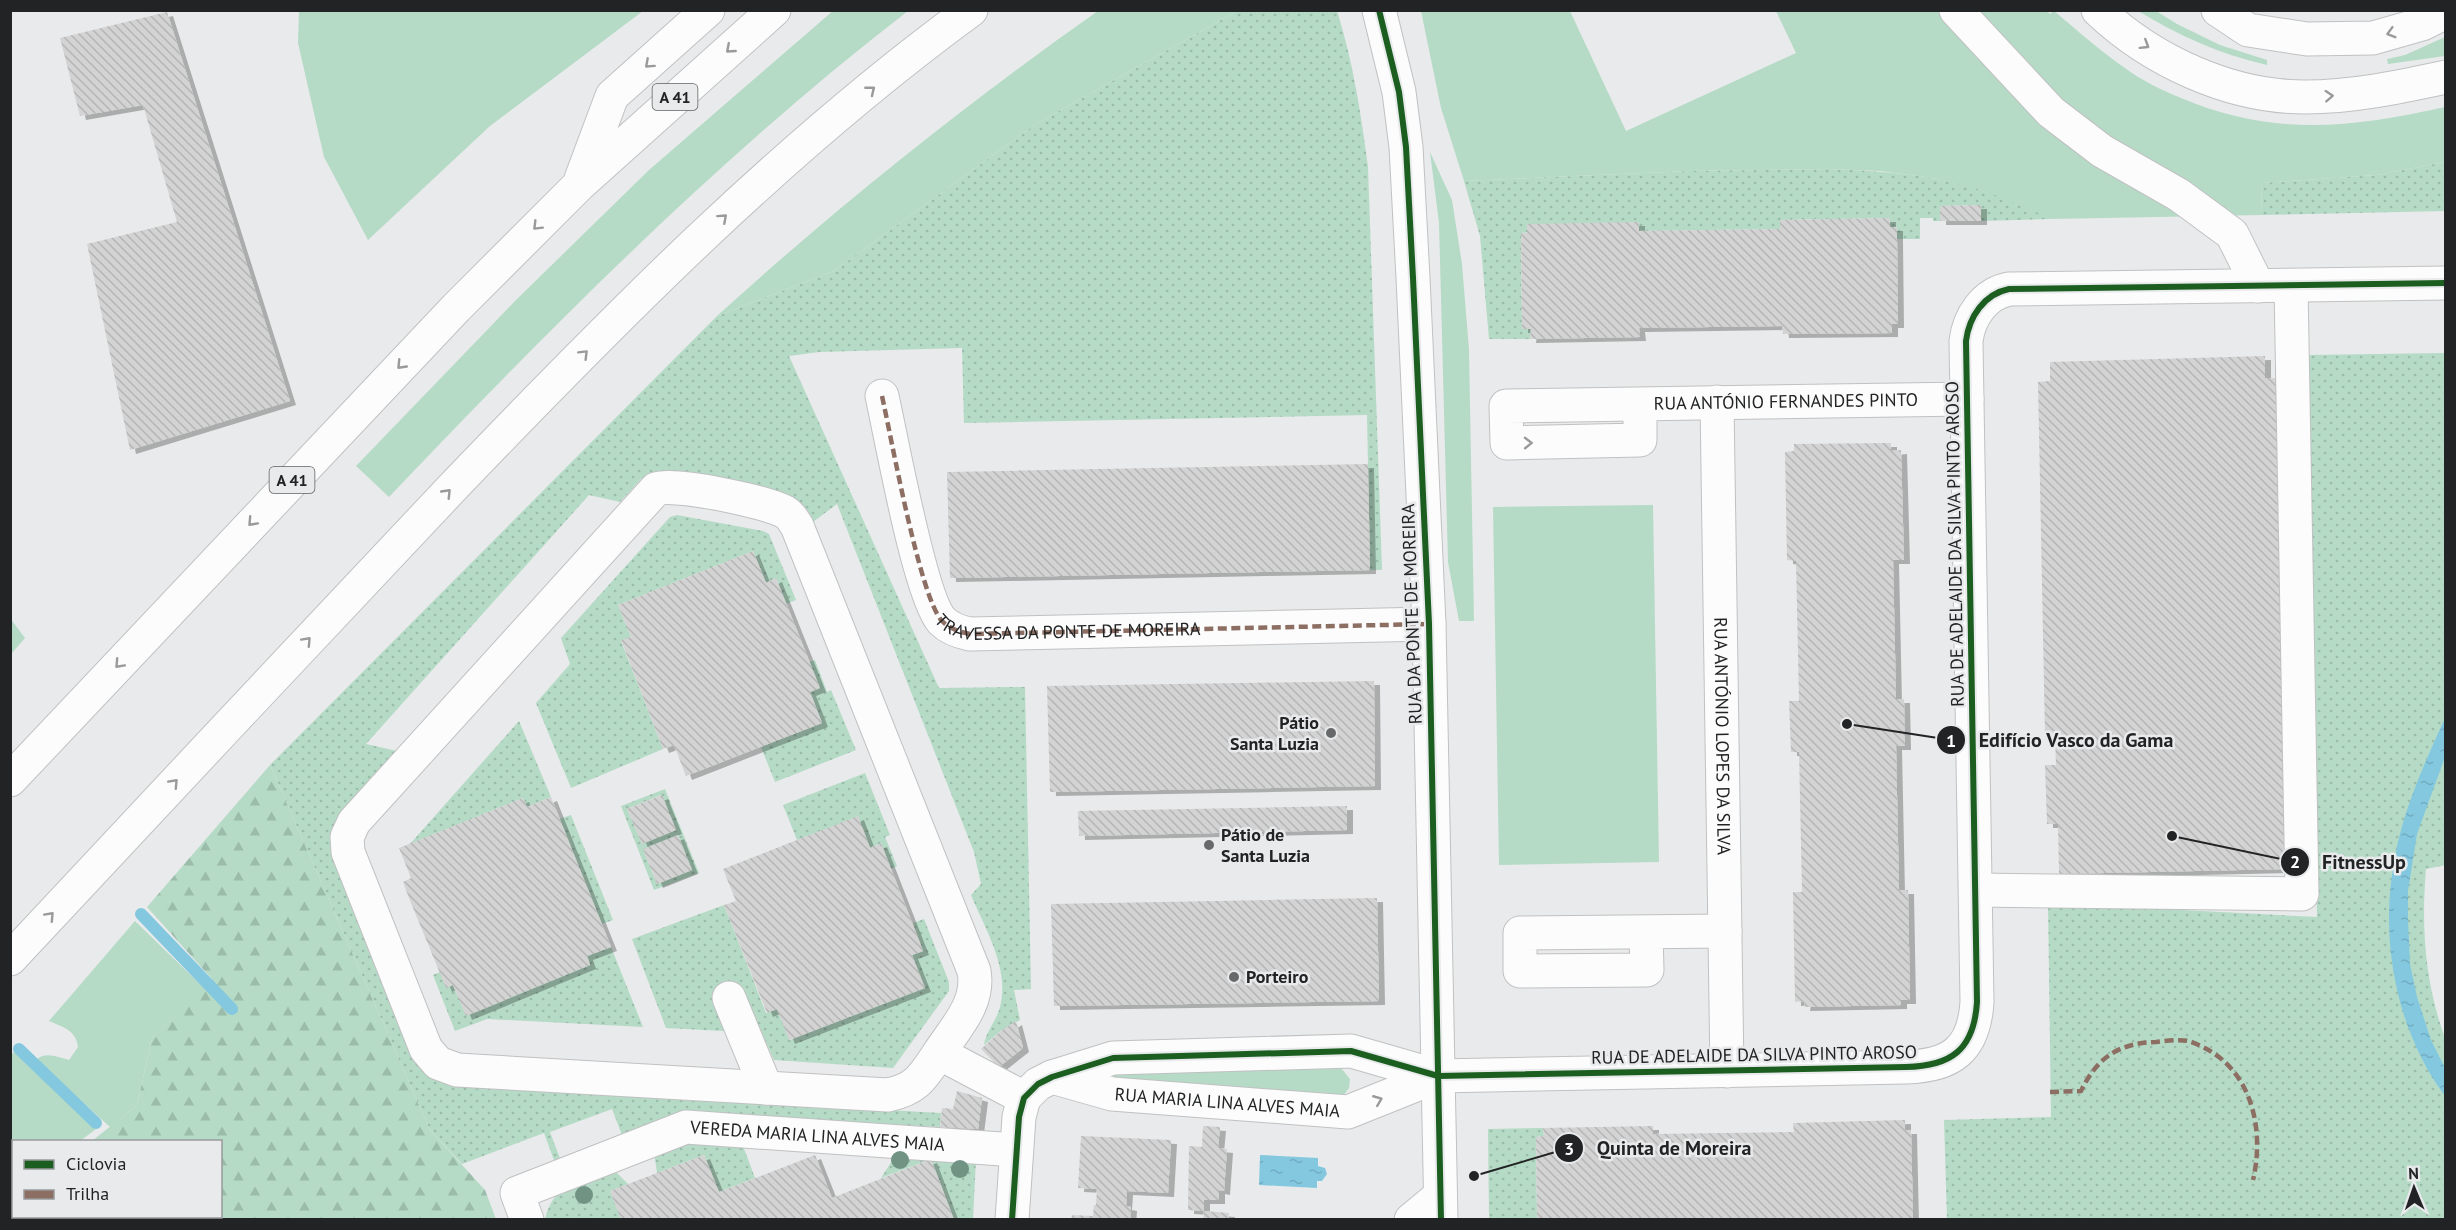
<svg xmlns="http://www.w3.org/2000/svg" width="2456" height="1230" viewBox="0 0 2456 1230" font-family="'PT Sans',sans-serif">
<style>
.grass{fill:#b5dbc6}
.forest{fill:url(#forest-firs)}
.park{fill:url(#park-dots);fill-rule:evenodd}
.water{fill:url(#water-ripples)}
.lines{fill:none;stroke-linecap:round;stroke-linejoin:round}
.stream{stroke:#84c8e0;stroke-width:12}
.building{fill:url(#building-back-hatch);filter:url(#shadow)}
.minor-casing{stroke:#c0c1c2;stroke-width:35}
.major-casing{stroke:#c0c1c2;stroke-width:35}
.highway-casing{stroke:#c0c1c2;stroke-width:35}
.minor{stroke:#fcfcfc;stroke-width:33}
.major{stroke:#fcfcfc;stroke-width:33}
.highway{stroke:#fcfcfc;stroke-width:33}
.quiet{stroke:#8d6e63;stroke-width:4.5;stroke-dasharray:9 4.5;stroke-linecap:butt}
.cycleway-casing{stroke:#e8eaec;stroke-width:10}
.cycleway{stroke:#1b5e20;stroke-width:6}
.tree{fill:#709384}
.oneway{stroke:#9a9a9b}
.poi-dot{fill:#68696a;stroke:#e8eaec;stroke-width:2}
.labels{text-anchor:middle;stroke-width:5;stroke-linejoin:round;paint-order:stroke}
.shield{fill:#e8eaec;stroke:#5d5f60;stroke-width:1.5}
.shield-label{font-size:16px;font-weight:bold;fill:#222324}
.street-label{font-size:18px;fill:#222324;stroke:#e8eaec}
.poi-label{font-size:18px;font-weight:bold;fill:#222324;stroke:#e8eaec;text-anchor:start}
.leader{fill:none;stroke:#222324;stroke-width:2}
.callout-dot{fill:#222324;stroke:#e8eaec;stroke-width:2}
.mark-label{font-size:18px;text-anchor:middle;font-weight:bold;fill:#fff}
.callout-label{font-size:20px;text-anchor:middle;font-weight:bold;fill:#222324;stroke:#e8eaec;stroke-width:5;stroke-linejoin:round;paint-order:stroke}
</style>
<defs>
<pattern id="forest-firs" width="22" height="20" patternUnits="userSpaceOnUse" patternTransform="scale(1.5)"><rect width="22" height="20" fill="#b5dbc6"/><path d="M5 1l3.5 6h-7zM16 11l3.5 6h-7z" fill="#9bbcaa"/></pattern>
<pattern id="park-dots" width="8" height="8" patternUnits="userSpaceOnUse" patternTransform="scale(1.5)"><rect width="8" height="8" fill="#b5dbc6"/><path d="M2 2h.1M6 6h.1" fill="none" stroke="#9bbcaa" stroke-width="1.8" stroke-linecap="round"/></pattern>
<pattern id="water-ripples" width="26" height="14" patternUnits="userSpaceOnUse" patternTransform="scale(1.5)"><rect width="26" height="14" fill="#84c8e0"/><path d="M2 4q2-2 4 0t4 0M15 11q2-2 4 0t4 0" fill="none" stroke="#72acc0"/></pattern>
<pattern id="building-back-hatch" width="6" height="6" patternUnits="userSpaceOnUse" patternTransform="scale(1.5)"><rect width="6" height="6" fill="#d3d3d3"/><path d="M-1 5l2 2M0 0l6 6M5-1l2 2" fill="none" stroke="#b5b5b5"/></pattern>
<filter id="shadow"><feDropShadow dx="6" dy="4" stdDeviation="0" flood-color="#0004"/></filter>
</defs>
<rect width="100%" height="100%" fill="#e9eaeb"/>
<path class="grass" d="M834,10L908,11C720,156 553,325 389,497L356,466L515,301L649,170Z
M2046,10L2050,14L2054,11C2077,30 2100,51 2125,68C2142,81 2162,90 2181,98C2273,137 2351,128 2445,107V162L2377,175L2261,183L2262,215L2051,219L1978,189L1933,178L1880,171L1828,169L1689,171L1464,181L1441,108L1421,11H1570L1626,131L1796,53L1776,11Z
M299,11V10L643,11L490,126L368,240L324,157L298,43Z
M1098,11H1237L1036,124L834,271L717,316C838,206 964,105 1098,11Z
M2138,11H2156L2177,24L2220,45L2267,60V65C2219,54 2180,36 2138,11Z
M2445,37V56L2388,64L2387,59L2405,55Z
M1430,152L1452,200L1462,264L1469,350L1474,621H1459L1448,562L1439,223Z
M1653,505L1659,862L1499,865L1493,507Z
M10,618L25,638L11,654H10Z
M135,921L204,988L152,1038L137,1105L110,1127L36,1060C45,1051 58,1057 69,1060L78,1047C76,1030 63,1027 49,1021Z
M14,1052L96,1129L80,1141L14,1142L13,1193L11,1195L10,1056Z
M1341,1068L1350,1079L1349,1088L1343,1096L1111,1079L1110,1074Z"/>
<path class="forest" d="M270,765L430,1130L485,1190L496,1219L11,1220V1208L13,1206L14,1216H220V1142L92,1141L137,1105L152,1038L212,979L147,907Z"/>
<path class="park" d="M1237,11H1337C1353,61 1361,114 1368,167L1382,570H1370L1367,415L964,423L962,348L819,352L789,356L939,688L1025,687L1031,989L1014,990L1020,1020L1002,1030L984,1045C986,1031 997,1020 1000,1007C1010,968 985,929 971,895L981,884L974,852L837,504L813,522L807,510L790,496L658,472L641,479L620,502L589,495L366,744L397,751L334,825L330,848L415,1059L431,1077L454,1086L941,1113L940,1127L692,1113L623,1138L612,1109L550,1132L561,1161L555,1163L544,1133L462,1164L430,1130L270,765L717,316L834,271L1036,124Z
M2445,162V211L2262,215L2261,183L2377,175Z
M1828,169C1878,171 1930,174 1978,189C2003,197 2027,208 2051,219L1981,221V205L1940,206V221H1933V218H1920V239H1897L1890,227V218L1780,220V229L1639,231V222L1521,233L1522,329H1531L1530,339H1489L1480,236L1464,181L1689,171Z
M2445,353L2446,865L2426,869C2421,928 2425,983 2445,1038V1219H1947L1944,1120L2051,1117L2048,903L2317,917L2308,355Z
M677,515L763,531L769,534L796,600L786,604L776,578L766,583L753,551L618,605L631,637L621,641L663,749L571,788L536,703L570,664L561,638L670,517Z
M815,660L827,692L831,690L856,750L775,782L761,747L822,723L810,692L809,662Z
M519,721L551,797L527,807L523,798L410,844Z
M865,773L890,835L885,837L897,866L891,869L881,843L870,848L858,817L797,840L783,805Z
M665,789L699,873L654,890L621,806ZM661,795L676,830L642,843L627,809ZM643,849L692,870L657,884Z
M571,815L613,920L602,924L559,819Z
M724,905L766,1013L777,1009L790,1040L924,988L912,955L923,951L913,923L924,919L949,982V991L893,1068L774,1060L746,998H712L724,1031L666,1028L632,939Z
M611,947L643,1027L487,1019L455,1031L433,975L440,972L446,988L453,985L466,1015L590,965L587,956Z
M1543,1128L1544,1136L1536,1137L1537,1219H1489L1488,1129Z
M691,1142L743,1146L755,1178L719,1192L704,1155L657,1173L654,1152Z
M897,1153L976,1159L973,1219H954L931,1159L881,1178Z
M611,1167L628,1184L610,1191L621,1219L545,1220C552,1184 582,1180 611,1167Z"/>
<path class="water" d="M2445,718V757L2417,834L2408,891V918L2410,964L2417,997L2431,1040L2445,1068V1096C2395,1029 2379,937 2395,856C2404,808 2425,762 2445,718Z
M1260,1155L1318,1158V1166L1325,1168L1327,1174L1322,1181H1317V1188L1259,1185Z"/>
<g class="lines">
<path class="stream" d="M141,914L232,1009
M19,1049L96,1123
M10,1200L14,1198"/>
</g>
<path class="building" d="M167,12L290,401L130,450L87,244L177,222L143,105L80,116L60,38Z
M1981,205V221H1940V206Z
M1890,218V227H1897V239L1898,324H1892V333L1783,334L1782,326L1639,328L1640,337L1530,339L1531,329H1522L1521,233H1527V224L1639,222V231L1780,229V220Z
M2265,356V378H2276L2285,869L2059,874L2058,824H2047L2045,765H2056L2055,735L2045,736L2038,382L2050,381V362Z
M1891,443V451L1901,450L1904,560H1893L1896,699H1904L1905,746H1896L1899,890H1908L1910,1000H1901V1005L1804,1007L1805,1001L1795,1002L1793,892H1802L1799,752H1791L1789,701H1799L1796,561L1787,560L1785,452L1794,451V444Z
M1368,464L1370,570L950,578L947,472Z
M753,551L766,583L776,578L820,688L810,692L822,723L686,776L674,745L663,749L621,640L631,637L618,605Z
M1374,681L1375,786L1050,792L1047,686Z
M662,795L676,830L642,844L627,809Z
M551,797L611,947L587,956L590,965L466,1016L453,985L446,988L409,898L403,882L411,878L399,848L523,798L527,807Z
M1347,806V830L1079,836L1078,811Z
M858,816L870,848L881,843L923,951L912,955L925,988L789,1040L777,1009L767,1013L724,905L736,901L723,869Z
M678,835L692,870L657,884L643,849Z
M1377,898L1379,1001L1054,1006L1051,904Z
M1016,1021L1023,1048L999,1067L981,1049L1002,1030Z
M957,1091L982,1098L978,1129L940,1127L942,1108L953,1109Z
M1905,1120V1130H1911L1913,1220H1537L1536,1137L1544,1136L1543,1128L1653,1126V1134L1794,1132L1793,1123Z
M1203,1126L1220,1127L1218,1148L1227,1149L1224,1191L1219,1190V1200H1204V1211L1229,1213L1228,1220H1203L1204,1211L1188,1210L1189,1146L1202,1147Z
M1081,1136L1171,1140L1168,1193L1127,1191L1126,1206L1131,1207L1130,1220H1071L1072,1215L1093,1216L1094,1205H1096L1097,1189L1078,1188Z
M704,1155L719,1192L815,1155L832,1198L931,1159L954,1220H621L610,1191Z"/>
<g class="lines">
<defs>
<g id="minor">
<path d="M1956,10L2051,112L2102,151L2179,195L2232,234L2258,286"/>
<path id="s1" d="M882,396C891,436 920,598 942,621C950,629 960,632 970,634L1429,624"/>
<path id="s2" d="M1717,402L1727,1071"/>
<path id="s3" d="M1640,404V440L1507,443L1506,406L1967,399"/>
<path d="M1976,890L2302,894L2291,286"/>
<path d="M1646,932L1647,970L1520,971V933L1725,931"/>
<path d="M729,998L766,1088"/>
<path d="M939,1053C923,1077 917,1089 888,1095L457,1070L438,1063L426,1049L348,852L347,837L354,822L656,489C674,482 767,502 785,512C791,515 793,521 797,526L974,971C980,1003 956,1027 939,1053L1024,1098"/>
<path id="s4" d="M1052,1077L1112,1094L1348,1112L1438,1076"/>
<path id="s5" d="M527,1220L517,1193L686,1127L1016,1150"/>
<path d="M1012,1220L1019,1117L1024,1098L1038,1084L1052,1077L1113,1058L1351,1051L1438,1076L1906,1067C1951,1066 1974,1050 1977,1002L1966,341C1969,317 1984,294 2009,289L2446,283"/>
<path d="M1411,1220L1440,1196"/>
</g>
<path id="major" d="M1379,10L1399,92L1406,147L1413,278L1429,624L1441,1220"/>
<path id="highway" d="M2098,10C2152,61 2230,97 2305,97C2353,97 2399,87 2446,77
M2218,10L2248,30L2307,39L2373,38L2422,24L2446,12
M581,179L612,96L708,10
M10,780L456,308L579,185L774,10
M10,959C157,802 304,644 452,488C614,319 781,149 971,10"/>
</defs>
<use href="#minor" class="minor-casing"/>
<use href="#major" class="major-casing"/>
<use href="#highway" class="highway-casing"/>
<use href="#minor" class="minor"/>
<use href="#major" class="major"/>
<use href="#highway" class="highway"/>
<path class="quiet" d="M882,396C891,436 920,598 942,621C950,629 960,632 970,634L1429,624
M2050,1092L2081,1091C2097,1058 2118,1043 2156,1042C2165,1041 2179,1039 2188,1041C2249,1060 2266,1124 2253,1180"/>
<defs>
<path id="cycleway" d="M1379,10L1399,92L1406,147L1413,278L1429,624L1441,1220
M1012,1220L1019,1117L1024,1098L1038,1084L1052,1077L1113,1058L1351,1051L1438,1076L1906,1067C1951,1066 1974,1050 1977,1002L1966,341C1969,317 1984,294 2009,289L2446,283"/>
</defs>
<use href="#cycleway" class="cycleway-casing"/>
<use href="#cycleway" class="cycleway"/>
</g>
<g class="tree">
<circle cx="900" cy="1160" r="9"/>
<circle cx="960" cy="1169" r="9"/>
<circle cx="584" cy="1195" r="9"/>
</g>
<defs><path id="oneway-chevron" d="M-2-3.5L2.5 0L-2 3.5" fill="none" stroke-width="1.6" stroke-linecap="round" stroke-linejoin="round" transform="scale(1.5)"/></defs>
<g class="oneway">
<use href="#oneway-chevron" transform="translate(2391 33) rotate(164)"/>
<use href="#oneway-chevron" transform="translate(2145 45) rotate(32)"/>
<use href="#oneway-chevron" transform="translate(730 49) rotate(139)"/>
<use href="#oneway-chevron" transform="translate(649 64) rotate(138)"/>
<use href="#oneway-chevron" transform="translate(871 90) rotate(-39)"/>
<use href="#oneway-chevron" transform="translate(2329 96) rotate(-3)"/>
<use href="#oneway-chevron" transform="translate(723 218) rotate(-42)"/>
<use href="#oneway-chevron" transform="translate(537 226) rotate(135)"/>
<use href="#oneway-chevron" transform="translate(584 354) rotate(-45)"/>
<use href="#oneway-chevron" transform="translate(401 365) rotate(134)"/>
<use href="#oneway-chevron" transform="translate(1528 443) rotate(-1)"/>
<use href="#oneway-chevron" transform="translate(447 493) rotate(-46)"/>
<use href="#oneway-chevron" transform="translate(252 522) rotate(133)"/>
<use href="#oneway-chevron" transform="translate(307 641) rotate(-47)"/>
<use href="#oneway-chevron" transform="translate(119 664) rotate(133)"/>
<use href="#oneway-chevron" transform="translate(174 783) rotate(-47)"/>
<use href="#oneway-chevron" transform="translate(50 916) rotate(-47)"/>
<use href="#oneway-chevron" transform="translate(1378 1100) rotate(-22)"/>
</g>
<g class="poi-dot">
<circle cx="1331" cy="733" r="6"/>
<circle cx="1209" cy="845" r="6"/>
<circle cx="1234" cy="977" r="6"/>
</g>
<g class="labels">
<g class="shield">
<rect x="652.5" y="84" width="45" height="26" rx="4.5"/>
<rect x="269.5" y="467" width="45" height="26" rx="4.5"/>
</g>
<g class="shield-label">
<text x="675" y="103">A 41</text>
<text x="292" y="486">A 41</text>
</g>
<g class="street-label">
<text dy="6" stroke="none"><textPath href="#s3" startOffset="486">RUA ANTÓNIO FERNANDES PINTO</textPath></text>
<text transform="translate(1955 544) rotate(-91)" y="6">RUA DE ADELAIDE DA SILVA PINTO AROSO</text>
<text transform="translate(1412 614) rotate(-92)" y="6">RUA DA PONTE DE MOREIRA</text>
<text dy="6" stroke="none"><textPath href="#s1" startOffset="362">TRAVESSA DA PONTE DE MOREIRA</textPath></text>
<text dy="6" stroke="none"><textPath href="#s2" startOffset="334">RUA ANTÓNIO LOPES DA SILVA</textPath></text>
<text transform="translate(1754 1055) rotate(-1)" y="6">RUA DE ADELAIDE DA SILVA PINTO AROSO</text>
<text dy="6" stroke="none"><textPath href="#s4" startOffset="178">RUA MARIA LINA ALVES MAIA</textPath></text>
<text dy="6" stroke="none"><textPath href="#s5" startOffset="342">VEREDA MARIA LINA ALVES MAIA</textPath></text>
</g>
<g class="poi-label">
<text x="1319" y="729" text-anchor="end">Pátio<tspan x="1319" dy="21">Santa Luzia</tspan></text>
<text x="1221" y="841">Pátio de<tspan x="1221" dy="21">Santa Luzia</tspan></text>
<text x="1246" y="983">Porteiro</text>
</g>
</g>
<path class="leader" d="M1847 724L1951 740M2172 836L2295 862M1474 1176L1569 1148"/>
<g class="callout-dot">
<circle cx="1847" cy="724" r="6"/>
<circle cx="2172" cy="836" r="6"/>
<circle cx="1474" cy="1176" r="6"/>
<circle cx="1951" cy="740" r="15"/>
<circle cx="2295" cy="862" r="15"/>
<circle cx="1569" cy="1148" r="15"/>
</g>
<g class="mark-label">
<text x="1951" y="747">1</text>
<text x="2295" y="868">2</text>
<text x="1569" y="1155">3</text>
</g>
<g class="callout-label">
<text x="2076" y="747">Edifício Vasco da Gama</text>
<text x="2364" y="869">FitnessUp</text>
<text x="1674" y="1155">Quinta de Moreira</text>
</g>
<rect width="2456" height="1230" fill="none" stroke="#222324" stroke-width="24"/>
<rect x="12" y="1140" width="210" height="78" fill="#e8eaec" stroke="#999a9c" stroke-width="1.5"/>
<rect x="24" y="1160" width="30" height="9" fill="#1b5e20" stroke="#999a9c" stroke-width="1.5"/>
<text x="66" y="1170" font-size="18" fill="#222324">Ciclovia</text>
<rect x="24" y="1190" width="30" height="9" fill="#8d6e63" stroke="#999a9c" stroke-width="1.5"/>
<text x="66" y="1200" font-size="18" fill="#222324">Trilha</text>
<g transform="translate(2414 1188) rotate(358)" stroke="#e8eaec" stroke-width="4.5" paint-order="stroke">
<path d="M0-4.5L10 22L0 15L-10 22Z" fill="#222324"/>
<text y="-9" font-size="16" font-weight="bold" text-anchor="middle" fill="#222324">N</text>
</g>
</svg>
